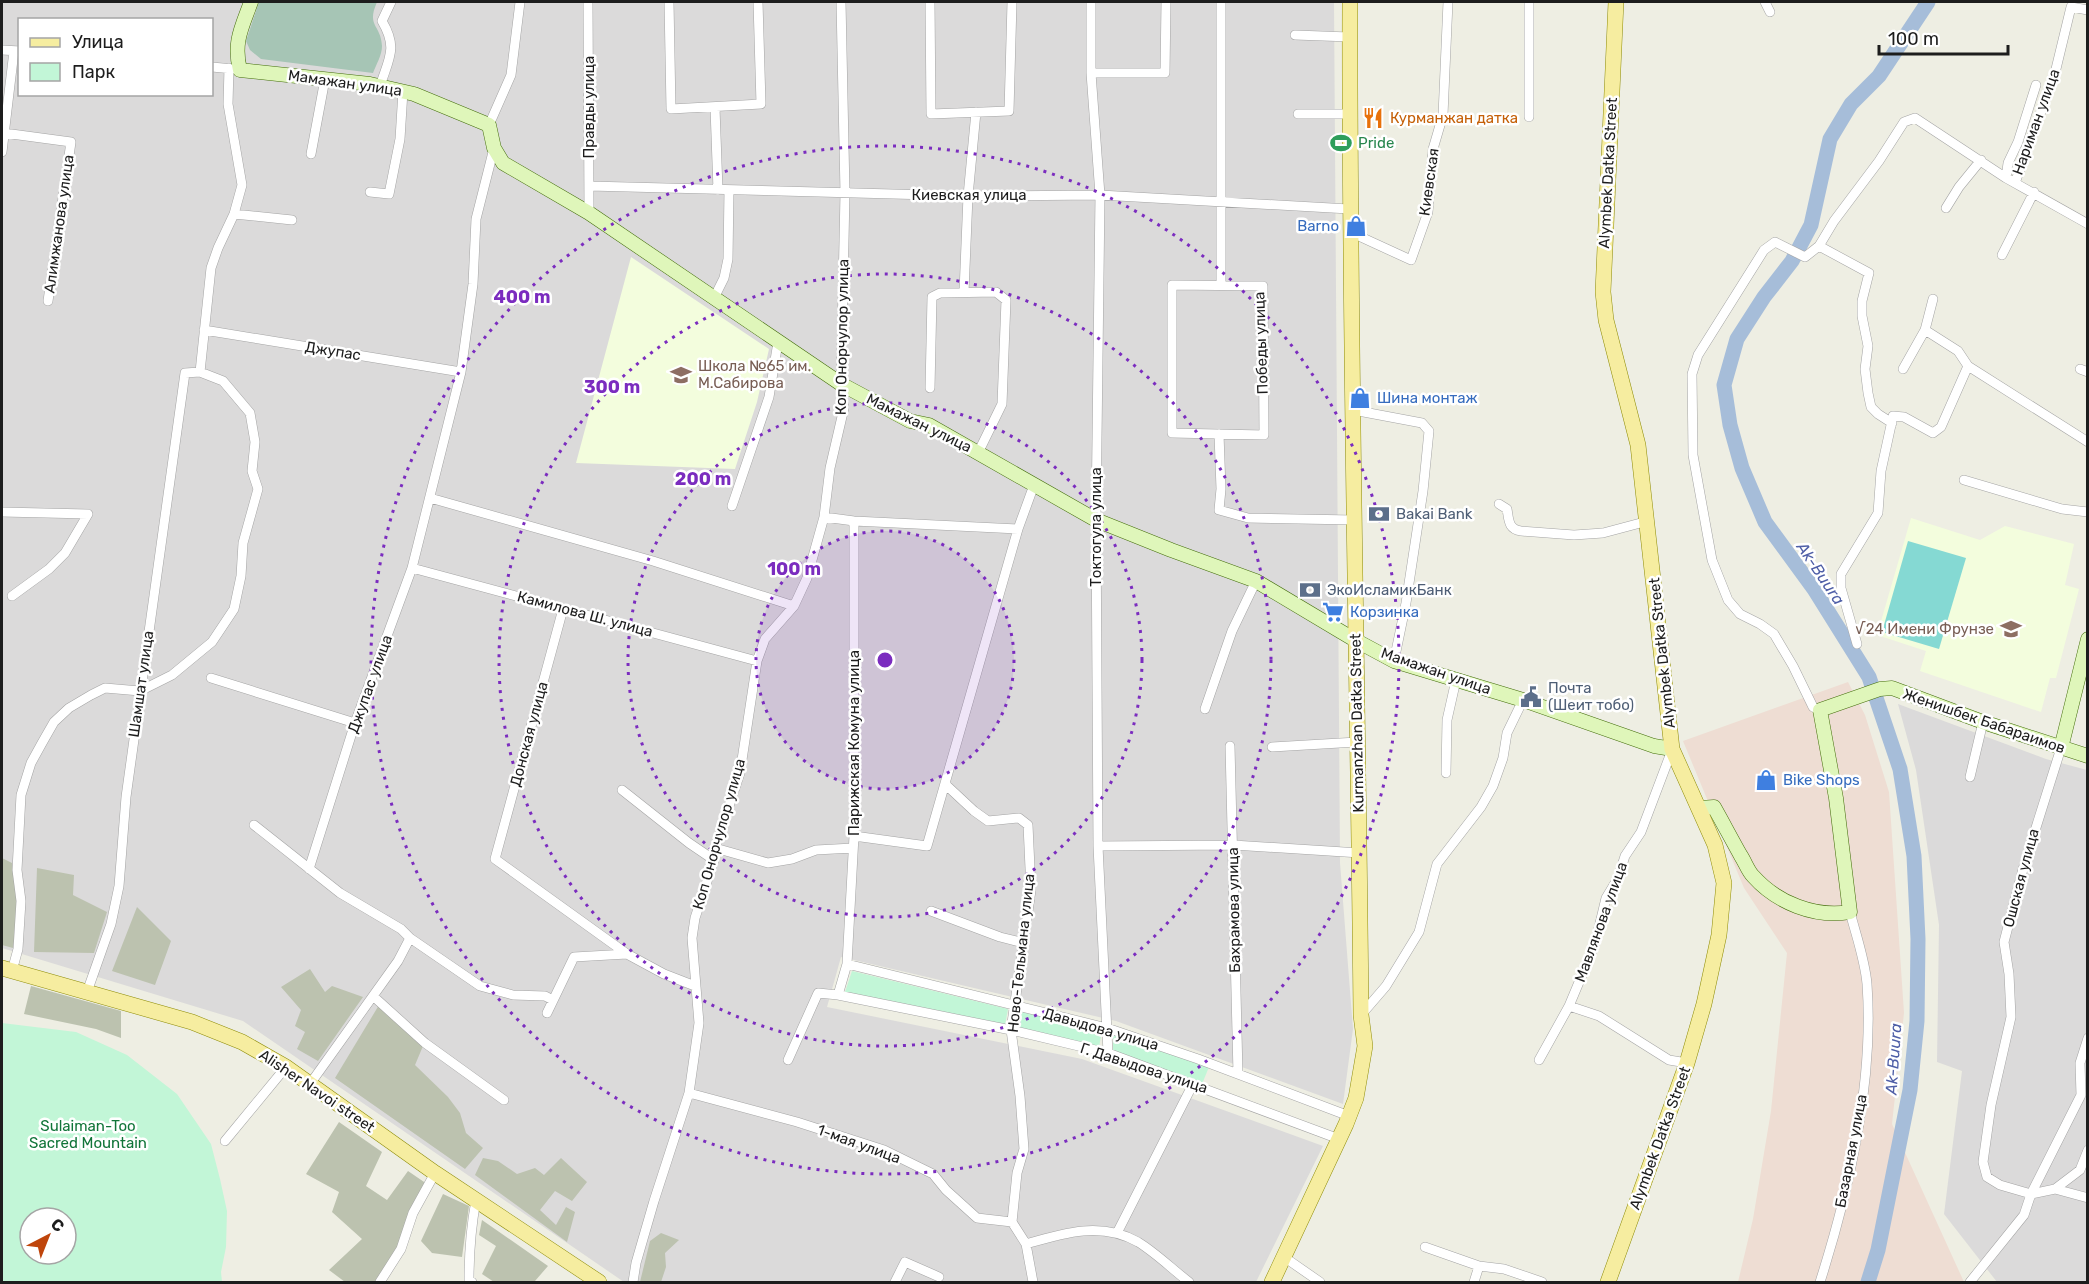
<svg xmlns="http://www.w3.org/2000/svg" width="2089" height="1284" viewBox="0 0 2089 1284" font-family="Rubik,sans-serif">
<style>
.residential{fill:#dbdada;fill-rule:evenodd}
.commercial{fill:#eeddd3}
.education{fill:#f3fddd}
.construction{fill:#bcc2af}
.cemetery{fill:#a6c5b5}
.park{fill:#c2f6d7;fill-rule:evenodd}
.pitch{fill:#85d9d3}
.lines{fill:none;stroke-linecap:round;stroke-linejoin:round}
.river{stroke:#a6bdd9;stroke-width:15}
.street-casing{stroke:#a4a4a4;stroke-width:10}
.secondary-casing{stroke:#436d0b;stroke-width:15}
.primary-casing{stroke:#8e8c08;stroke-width:16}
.street{stroke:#fff;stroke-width:9}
.secondary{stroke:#dff6ba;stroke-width:14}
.primary{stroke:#f6eda0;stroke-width:15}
.ring{fill:none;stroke:#7b2cbf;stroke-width:3;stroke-dasharray:3 6}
.labels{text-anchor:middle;stroke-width:5;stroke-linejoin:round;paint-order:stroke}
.street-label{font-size:15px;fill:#1d1d1d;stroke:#fff}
.food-label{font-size:15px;fill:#c56008;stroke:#fff;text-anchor:start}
.leisure-label{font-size:15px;fill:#27864d;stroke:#fff;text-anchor:start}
.shop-label{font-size:15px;fill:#366cbe;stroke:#fff;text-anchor:start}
.education-label{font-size:15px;fill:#785e54;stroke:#fff;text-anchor:start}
.service-label{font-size:15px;fill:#4e5e75;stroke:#fff;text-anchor:start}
.park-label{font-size:15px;fill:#117539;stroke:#fff}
.water-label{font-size:16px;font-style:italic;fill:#4f5fa7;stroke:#fff}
.centre{fill:#7b2cbf;stroke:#fff;stroke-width:3}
.ring-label{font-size:18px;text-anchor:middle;font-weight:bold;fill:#7b2cbf;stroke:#fff;stroke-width:5;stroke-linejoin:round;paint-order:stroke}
</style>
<rect width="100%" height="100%" fill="#eeeee3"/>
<path class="residential" d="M2,2H1334L1340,863L1353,1029L1343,1104L1116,1021L841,957L827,1007L1082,1059L1323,1146L1256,1282H624L243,1021L2,948ZM20,20H212V94H20Z
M1898,704L2046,759L2087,770V1282H1997L1944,1214L1962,1071L1937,1062L1939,925L1916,770Z"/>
<path class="commercial" d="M1848,682L1865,715L1889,792L1904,1013L1892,1124L1964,1282H1738L1753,1219L1771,1111L1787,953L1744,888L1683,741Z"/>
<path class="education" d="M631,257L769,349L757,402L735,469L576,463Z
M1911,518L1980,540L2005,526L2074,544L2065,585L2079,589L2056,678H2050L2041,712L1920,671L1926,651L1877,635Z"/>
<path class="construction" d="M2,858L12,863L19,910L13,948L2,945Z
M37,868L74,875L73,895L107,912L94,953L34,952Z
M137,907L171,941L155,985L112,971Z
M310,969L325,992L332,986L363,997L318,1061L297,1049L305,1032L295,1026L301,1010L281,987Z
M31,986L121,1011V1038L96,1029L24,1014Z
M379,1005L423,1046L415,1065L448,1097L460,1113L466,1133L483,1148L465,1169L335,1078Z
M339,1122L382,1152L366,1186L387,1200L408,1171L427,1184L398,1248L377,1282H345L329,1270L362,1239L332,1212L339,1192L306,1174Z
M483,1158L498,1161L517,1174L535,1168L544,1175L561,1158L587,1182L572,1201L555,1191L540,1210L556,1225L566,1207L575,1212L567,1242L475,1175Z
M443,1194L469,1206L462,1257L432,1253L421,1241Z
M482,1220L548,1266L535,1281L536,1282H494L482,1274L496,1246L479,1235Z
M661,1233L679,1240L665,1253L666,1267L661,1282H640L650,1241Z"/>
<path class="cemetery" d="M259,2H377C366,27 381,24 382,46C382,55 376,65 373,73L261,59L250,50L246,41Z"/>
<path class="park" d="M852,971L1008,1009L1005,1025L845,992Z
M1019,1009L1102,1031L1099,1047L1014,1027Z
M2,1023L76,1032L127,1055L177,1094L211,1144L220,1179L227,1211L226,1247L221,1272L222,1282H2ZM30,1218H66V1254H30Z
M1113,1035L1209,1067L1202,1084L1113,1052Z"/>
<path class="pitch" d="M1908,541L1966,558L1939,649L1882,632Z"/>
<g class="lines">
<path class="river" d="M1868,1282L1878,1250L1910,1090L1917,1021L1918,939L1914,856L1900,769L1869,677L1814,589L1765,522L1742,468L1730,425L1724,385L1737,339L1764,297L1792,261L1811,225L1830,139L1851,104L1879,76L1928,2"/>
<defs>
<path id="street" d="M588,2L589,213
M669,2L671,109L761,104L758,2
M930,2L931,114L1009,111L1012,2
M1091,2V73L1100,195L1096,520L1098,846L1108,1053
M1221,2V285
M1765,2L1770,12
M1295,35L1350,37
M2,50L20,51
M212,67L233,69
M1091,73H1165L1166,2
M380,86C389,58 398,48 382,21L391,2
M715,108L718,190
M1298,114H1350
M1529,117V2
M489,125L511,75L520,2
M4,133L71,142L48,301
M2,152L14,51
M311,154L325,79
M2006,178L2008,163L2018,142L2036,85
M2015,183L2055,73L2071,7L2088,10
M589,186L968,196L1100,195L1349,209
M370,192L389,194L400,139L403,91
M1946,208L1959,187L1981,160
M234,214L292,220
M1350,232L1411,260L1428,212L1433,149L1443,115L1448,2
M1819,246L1869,273L1862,301V316L1868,346L1865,369L1868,393L1871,407L1878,414L1892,423
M2002,255L2034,192
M1172,285L1263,286L1264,435L1172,433Z
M964,292L968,196L976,112
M714,298L724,278L728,259L729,190
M204,330L461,372
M1925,330L1958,351L1968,366
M1903,369L1925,330L1933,299
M2080,369L2088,372
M200,372L211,268L218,248L234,214L242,185L228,104L229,68
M930,388L932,297L940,293L996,292L1006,300L1002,404L978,453
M1353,410L1422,423L1429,431L1423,491L1406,603L1394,661
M1219,434L1221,489L1219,510L1248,518L1354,520
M1964,480L2062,509L2088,512
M430,498L653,561L794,606
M1499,504L1507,509C1509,520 1508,529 1521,531L1574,535L1603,533L1648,521
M732,506L769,397L778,342
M2,512L88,514L65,553L49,569L12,596
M824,517L854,521L1018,529
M412,568L757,661
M563,609L495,859L627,954
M1857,644L1841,588V574L1878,513L1881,471L1893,416L1904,417L1933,433L1941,427L1968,366L2088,442
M211,678L355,723
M1205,709L1232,631L1256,581
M1820,710L1813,707L1793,666L1774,634L1760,624L1740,614L1728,600L1712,560L1693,455L1692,374L1698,355L1764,250L1775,242L1805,257L1819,246L1834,221L1879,161L1904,122L1915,118L2006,178L2088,224
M1230,746L1238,1074
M1272,747L1357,742
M2061,748L2023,869L2004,942L2009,974L2011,1017L1991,1105L1983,1162L1987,1177L2000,1185L2031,1194L2055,1189L2080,1170L2088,1150
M1446,773L1447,720L1456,680
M1970,777L1983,722
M945,784L974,811L988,821L1019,818L1028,825L1031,890L1011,1030L1020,1096L1024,1149L1017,1173L1012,1222L1026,1244L1033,1282
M622,790L689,843L714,860
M254,825L340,893L401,929L410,938L480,986L513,995L545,996L553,1000
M854,836L927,846L1018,529L1034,485
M1098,846L1233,845L1360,853
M715,848L768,863L792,859L816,850L853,848
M309,869L355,723L412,568L461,372L473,284L476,219L494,148
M931,911L1000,937L1024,943
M847,964L1107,1028L1198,1059L1349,1116
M12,971L18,949L21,901L17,870L21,795L31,763L42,743L54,722L69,708L91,695L105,688L140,691L172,675L212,642L234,609L241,576L243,543L258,489L252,471L255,442L250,413L223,381L200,372L185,373L126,797L119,886L111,924L87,992
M838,995L847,964L854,836V521
M373,996L425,1043L504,1100
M1569,1006L1599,1016L1669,1060L1687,1063
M547,1013L574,957L627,954L664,974L695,986
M1361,1015L1386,986L1419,932L1437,864L1481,807L1493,786L1503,758L1507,733L1523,700
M788,1060L818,993L838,995L1011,1030L1108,1053L1339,1139
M1539,1060L1569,1006L1595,944L1606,898L1618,878L1625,856L1641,832L1672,750
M310,1084L398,961L410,938
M689,1093L797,1122L884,1150L933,1174L946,1190L977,1218L1012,1222
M225,1141L286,1067
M2055,1189L2088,1198
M1117,1233L1193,1084
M1026,1244C1063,1233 1101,1221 1138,1242C1156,1253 1172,1269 1189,1282
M1425,1247L1479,1266L1504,1269L1542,1282
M1284,1257L1320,1282
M380,1282L401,1249L413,1213L435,1173
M472,1282L469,1281C469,1254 471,1227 476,1200
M633,1282L636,1263L654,1201L689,1093L699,1023L692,938L695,918L714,860L715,848L740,773L757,661L765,639L794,606L807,578L824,517L830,468L844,408L841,384L845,193L841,2
M895,1282L905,1262L939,1277
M1474,1282L1479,1266
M1820,1282C1849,1191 1874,1080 1867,984C1865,960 1856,935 1850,912
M1970,1282L2024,1215L2031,1194L2081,1095L2080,1063L2088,1038"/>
<path id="secondary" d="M251,2C242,27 233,42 240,70L370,84L414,94L489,125L494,148L503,163L589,213L841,384L910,421L929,425L1096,520L1171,550L1256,581L1355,640L1394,661L1523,700L1654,746L1672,749
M2061,748L2088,639
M1700,808L1714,807C1723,823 1732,840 1741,856C1745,862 1748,871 1753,876C1777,903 1815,918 1850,912L1836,798L1820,710L1880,689L1892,688L1983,722L2088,756"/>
<path id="primary" d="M2,968L192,1022L242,1042L286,1067L435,1173L599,1282
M1272,1282L1346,1124L1356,1098L1365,1046L1361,1015C1358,677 1349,339 1350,2
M1608,1282L1687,1063L1704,1004L1719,935L1724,883L1715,845L1672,749L1638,445L1606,320L1603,292L1616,2"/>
</defs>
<use href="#street" class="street-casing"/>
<use href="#secondary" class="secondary-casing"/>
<use href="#primary" class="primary-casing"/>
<use href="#street" class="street"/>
<use href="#secondary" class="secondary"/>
<use href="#primary" class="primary"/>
</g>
<circle cx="885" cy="660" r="129" fill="#7b2cbf" fill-opacity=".12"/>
<g class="ring">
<circle cx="885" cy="660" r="129"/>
<circle cx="885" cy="660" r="257"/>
<circle cx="885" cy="660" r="386"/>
<circle cx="885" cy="660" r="514"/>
</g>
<defs>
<symbol id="restaurant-bare" viewBox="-9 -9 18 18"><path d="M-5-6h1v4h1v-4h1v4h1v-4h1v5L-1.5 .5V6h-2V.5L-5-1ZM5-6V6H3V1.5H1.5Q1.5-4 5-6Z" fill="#e8710a" stroke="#fff" stroke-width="2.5" paint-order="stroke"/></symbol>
<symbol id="stadium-bare" viewBox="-9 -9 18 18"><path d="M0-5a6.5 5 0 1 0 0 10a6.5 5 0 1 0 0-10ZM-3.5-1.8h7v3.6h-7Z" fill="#2e9e5b" stroke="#fff" stroke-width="2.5" paint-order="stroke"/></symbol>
<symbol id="shop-bare" viewBox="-9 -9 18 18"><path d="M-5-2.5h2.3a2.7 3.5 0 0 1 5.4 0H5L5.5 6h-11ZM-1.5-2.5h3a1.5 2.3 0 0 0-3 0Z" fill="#3f7fe0" stroke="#fff" stroke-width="2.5" paint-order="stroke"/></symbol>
<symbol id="school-bare" viewBox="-9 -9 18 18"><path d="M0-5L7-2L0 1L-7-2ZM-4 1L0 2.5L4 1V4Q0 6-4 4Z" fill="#8d6e63" stroke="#fff" stroke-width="2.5" paint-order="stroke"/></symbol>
<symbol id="bank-bare" viewBox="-9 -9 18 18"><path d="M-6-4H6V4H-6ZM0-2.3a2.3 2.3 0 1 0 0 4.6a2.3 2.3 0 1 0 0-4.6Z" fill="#5c6f8a" stroke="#fff" stroke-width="2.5" paint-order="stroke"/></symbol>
<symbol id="supermarket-bare" viewBox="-9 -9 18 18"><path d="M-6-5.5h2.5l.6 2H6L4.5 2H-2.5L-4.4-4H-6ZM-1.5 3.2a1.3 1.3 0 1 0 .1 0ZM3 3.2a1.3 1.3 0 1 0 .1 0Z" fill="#3f7fe0" stroke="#fff" stroke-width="2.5" paint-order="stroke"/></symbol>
<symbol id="civic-bare" viewBox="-9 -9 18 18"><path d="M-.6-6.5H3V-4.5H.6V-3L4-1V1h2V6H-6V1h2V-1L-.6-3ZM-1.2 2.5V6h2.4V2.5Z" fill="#5c6f8a" stroke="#fff" stroke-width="2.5" paint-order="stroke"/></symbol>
</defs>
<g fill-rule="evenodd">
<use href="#restaurant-bare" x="1358" y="103" width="30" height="30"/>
<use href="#stadium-bare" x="1326" y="128" width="30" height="30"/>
<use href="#shop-bare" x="1341" y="211" width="30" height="30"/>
<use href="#school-bare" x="666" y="360" width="30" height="30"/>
<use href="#shop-bare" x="1345" y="383" width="30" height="30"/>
<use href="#bank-bare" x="1364" y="499" width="30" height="30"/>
<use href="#bank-bare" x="1295" y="575" width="30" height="30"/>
<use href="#supermarket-bare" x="1318" y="597" width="30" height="30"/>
<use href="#school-bare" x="1996" y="614" width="30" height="30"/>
<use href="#civic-bare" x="1516" y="682" width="30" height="30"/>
<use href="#shop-bare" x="1751" y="765" width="30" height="30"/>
</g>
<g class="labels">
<g class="street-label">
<text transform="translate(345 83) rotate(8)" y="5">Мамажан улица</text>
<text transform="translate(589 107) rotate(-90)" y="5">Правды улица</text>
<text transform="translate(2036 122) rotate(-70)" y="5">Нариман улица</text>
<text transform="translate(1608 173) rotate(-87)" y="5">Alymbek Datka Street</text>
<text transform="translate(1429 182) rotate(-82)" y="5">Киевская</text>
<text x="969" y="200">Киевская улица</text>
<text transform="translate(59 224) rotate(-82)" y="5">Алимжанова улица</text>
<text transform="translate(842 337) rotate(-89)" y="5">Коп Онорчулор улица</text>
<text transform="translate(1261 343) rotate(-92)" y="5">Победы улица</text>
<text transform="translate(333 351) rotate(9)" y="5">Джупас</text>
<text transform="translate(919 423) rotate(26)" y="5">Мамажан улица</text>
<text transform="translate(1096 527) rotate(-90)" y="5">Токтогула улица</text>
<text transform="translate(585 614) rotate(15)" y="5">Камилова Ш. улица</text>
<text transform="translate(1662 653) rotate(-96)" y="5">Alymbek Datka Street</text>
<text transform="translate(1436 671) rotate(19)" y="5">Мамажан улица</text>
<text transform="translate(141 684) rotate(-82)" y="5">Шамшат улица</text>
<text transform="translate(370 684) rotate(-70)" y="5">Джупас улица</text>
<text transform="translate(1984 721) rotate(19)" y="5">Женишбек Бабараимов</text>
<text transform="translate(1357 723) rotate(-91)" y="5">Kurmanzhan Datka Street</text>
<text transform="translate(529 734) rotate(-75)" y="5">Донская улица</text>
<text transform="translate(854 743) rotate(-90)" y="5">Парижская Комуна улица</text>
<text transform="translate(719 834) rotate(-74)" y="5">Коп Онорчулор улица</text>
<text transform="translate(2021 878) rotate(-75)" y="5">Ошская улица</text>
<text transform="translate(1234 910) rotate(-91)" y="5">Бахрамова улица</text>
<text transform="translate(1601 922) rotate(-70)" y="5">Мавлянова улица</text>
<text transform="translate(1021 953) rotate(-84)" y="5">Ново-Тельмана улица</text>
<text transform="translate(1101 1029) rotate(16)" y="5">Давыдова улица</text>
<text transform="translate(1144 1068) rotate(18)" y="5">Г. Давыдова улица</text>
<text transform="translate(317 1091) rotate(34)" y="5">Alisher Navoi street</text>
<text transform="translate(1660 1138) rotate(-70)" y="5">Alymbek Datka Street</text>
<text transform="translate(859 1144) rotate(20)" y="5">1-мая улица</text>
<text transform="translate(1851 1151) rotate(-79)" y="5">Базарная улица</text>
</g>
<g class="food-label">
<text x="1390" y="123">Курманжан датка</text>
</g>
<g class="leisure-label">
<text x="1358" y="148">Pride</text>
</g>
<g class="shop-label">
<text x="1339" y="231" text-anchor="end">Barno</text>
<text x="1377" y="403">Шина монтаж</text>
<text x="1350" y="617">Корзинка</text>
<text x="1783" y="785">Bike Shops</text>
</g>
<g class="education-label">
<text x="698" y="371">Школа №65 им.<tspan x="698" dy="17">М.Сабирова</tspan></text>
<text x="1994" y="634" text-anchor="end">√24 Имени Фрунзе</text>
</g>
<g class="service-label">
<text x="1396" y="519">Bakai Bank</text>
<text x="1327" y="595">ЭкоИсламикБанк</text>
<text x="1548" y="693">Почта<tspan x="1548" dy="17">(Шеит тобо)</tspan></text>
</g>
<g class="park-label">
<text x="88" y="1131">Sulaiman-Too<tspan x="88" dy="17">Sacred Mountain</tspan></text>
</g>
<g class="water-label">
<text transform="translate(1821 573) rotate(56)" y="6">Ak-Buura</text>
<text transform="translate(1893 1059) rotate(-86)" y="6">Ak-Buura</text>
</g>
</g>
<circle cx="885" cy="660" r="9" class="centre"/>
<g class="ring-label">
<text x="522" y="303">400 m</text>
<text x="612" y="393">300 m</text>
<text x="703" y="485">200 m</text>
<text x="794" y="575">100 m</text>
</g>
<rect width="2089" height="1284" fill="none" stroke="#1d1d1d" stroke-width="6"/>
<rect x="18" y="18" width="195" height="78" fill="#ffffff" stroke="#a5a5a5" stroke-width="1.5"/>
<rect x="30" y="38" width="30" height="9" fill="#f6eda0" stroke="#a5a5a5" stroke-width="1.5"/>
<text x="72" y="48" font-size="18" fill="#1d1d1d">Улица</text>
<rect x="30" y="63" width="30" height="18" fill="#c2f6d7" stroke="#a5a5a5" stroke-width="1.5"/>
<text x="72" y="78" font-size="18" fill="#1d1d1d">Парк</text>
<g transform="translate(48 1236) rotate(42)"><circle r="28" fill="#ffffff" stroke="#a5a5a5" stroke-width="1.5"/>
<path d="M0-4.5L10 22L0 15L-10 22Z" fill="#bf450b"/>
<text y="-9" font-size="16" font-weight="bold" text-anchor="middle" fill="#1d1d1d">С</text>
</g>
<path d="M1879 45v9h129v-9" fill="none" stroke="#1d1d1d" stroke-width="3"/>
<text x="1888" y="45" font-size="18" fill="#1d1d1d" stroke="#ffffff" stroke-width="4.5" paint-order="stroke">100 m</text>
</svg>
